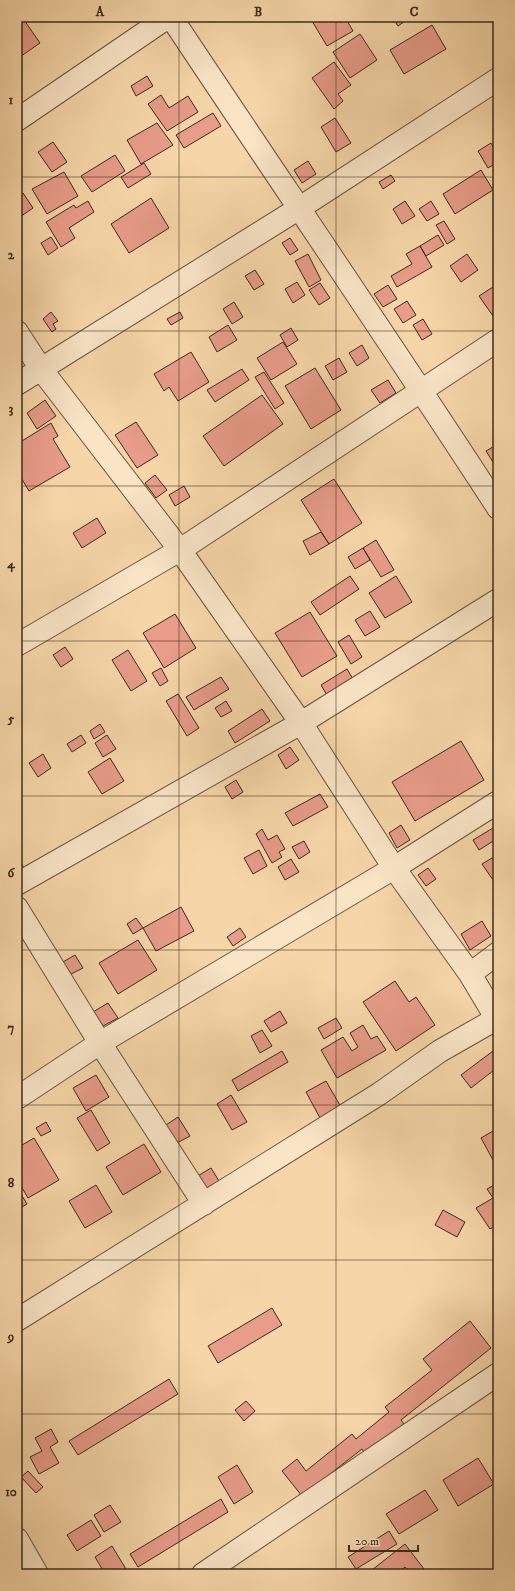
<svg xmlns="http://www.w3.org/2000/svg" width="515" height="1591" viewBox="0 0 515 1591" font-family="'IM FELL DW Pica',serif">
<style>
.building{fill:#e89c89;stroke:#372c1c}
.lines{fill:none;stroke-linecap:round;stroke-linejoin:round}
.minor-casing{stroke:#67563f;stroke-width:24}
.minor{stroke:#f9e4c6;stroke-width:22}
.grid{fill:none;stroke:#372c1c;stroke-width:1;stroke-opacity:0.55}
.neatline{fill:none;stroke:#372c1c;stroke-width:1.5}
.grid-label{font-size:13px;text-anchor:middle;font-weight:bold;fill:#372c1c}
</style>
<rect width="100%" height="100%" fill="#f6d6a8"/>
<filter id="stains"><feTurbulence type="fractalNoise" baseFrequency=".005" numOctaves="4"/><feColorMatrix values="0 0 0 0 .2 0 0 0 0 .09 0 0 0 0 .02 0 0 0 .5 -.17"/></filter>
<radialGradient id="worn" r=".72"><stop offset=".6" stop-color="#630" stop-opacity="0"/><stop offset="1" stop-color="#630" stop-opacity=".3"/></radialGradient>
<path class="building" d="M17,17H22L40,43L17,59Z
M319,17H345L353,31L327,46L312,21Z
M392,17H407L408,19L398,26Z
M432,25L446,49L404,74L390,50Z
M360,34L377,60L350,78L333,52Z
M334,62L351,85L338,94L343,101L334,109L312,78Z
M147,76L153,86L136,96L131,86Z
M161,95L169,108L188,96L198,112L167,131L148,104Z
M213,113L221,126L184,148L176,135Z
M335,118L351,143L336,152L321,127Z
M157,123L173,145L141,164L127,140Z
M53,142L67,162L52,172L38,152Z
M491,143L498,155V162L488,168L478,151Z
M115,155L125,171L92,192L81,176Z
M308,161L316,174L302,183L294,170Z
M144,163L151,174L128,188L121,177Z
M481,170L493,190L455,214L443,194Z
M64,172L78,196L47,214L32,189Z
M391,175L395,181L383,189L379,182Z
M17,190L20,195L23,193L33,208L17,219Z
M151,198L169,228L129,253L111,224Z
M88,201L94,212L69,228L75,238L61,247L46,222L74,205L76,208Z
M405,201L415,216L402,224L393,209Z
M431,201L439,214L427,221L419,209Z
M444,221L455,239L447,244L436,225Z
M438,235L444,245L426,256L420,246Z
M51,237L58,248L48,255L41,243Z
M290,238L298,250L290,255L282,243Z
M420,246L432,267L397,287L391,276L412,264L406,254Z
M308,254L321,280L309,287L295,261Z
M467,254L478,270L461,282L450,266Z
M255,270L264,284L254,290L245,276Z
M297,282L305,295L293,303L285,289Z
M320,283L330,298L319,305L309,290Z
M388,285L397,299L383,307L374,294Z
M493,287L498,295V323L479,296Z
M407,301L416,315L403,323L394,309Z
M234,302L243,317L232,324L223,309Z
M51,312L58,321L53,324L56,329L52,332L43,319Z
M180,312L183,318L171,325L167,319Z
M423,319L432,334L422,340L413,325Z
M228,325L237,340L217,352L209,337Z
M291,328L298,340L287,347L280,335Z
M283,342L297,364L271,380L257,358Z
M362,345L369,358L357,366L349,353Z
M191,352L209,382L178,401L169,387L164,391L154,374Z
M339,358L347,372L333,380L325,366Z
M315,368L341,410L311,429L285,386Z
M242,369L249,380L215,402L207,390Z
M264,372L284,403L275,409L255,377Z
M388,380L396,393L380,403L371,390Z
M262,395L283,424L224,466L203,436Z
M45,400L56,416L37,429L27,413Z
M136,422L158,455L137,468L115,435Z
M51,423L58,436L53,439L70,467L29,491L17,471V444Z
M498,444V470L486,451Z
M155,475L167,490L156,498L145,483Z
M334,479L362,523L329,544L301,500Z
M184,486L190,497L175,506L169,495Z
M97,518L106,533L82,548L73,533Z
M321,532L329,544L310,555L303,541Z
M376,540L394,570L381,577L363,548Z
M363,548L370,560L355,569L348,557Z
M350,576L359,589L320,615L311,602Z
M396,576L412,602L385,618L369,593Z
M370,611L380,627L365,636L355,620Z
M310,612L337,656L302,677L275,633Z
M175,614L196,648L164,668L143,633Z
M349,635L362,657L351,664L338,642Z
M65,647L73,659L61,667L53,655Z
M128,650L147,681L131,691L112,660Z
M161,668L168,681L160,686L152,673Z
M347,669L354,681L328,697L321,685Z
M221,677L229,689L194,710L186,697Z
M178,694L199,728L187,736L166,701Z
M226,701L232,711L221,717L215,708Z
M262,709L270,721L235,743L228,731Z
M100,724L105,732L94,739L90,731Z
M81,735L86,743L72,752L67,744Z
M107,735L116,749L103,757L95,743Z
M461,741L484,780L415,821L392,782Z
M290,747L299,760L286,769L278,755Z
M43,754L51,768L38,777L29,763Z
M110,758L124,781L102,794L88,772Z
M236,780L243,792L232,799L225,787Z
M320,794L328,807L293,826L285,813Z
M401,825L410,840L397,848L389,833Z
M498,825V838L479,850L473,840Z
M262,829L268,840L277,835L285,849L279,852L282,857L272,863L256,834Z
M304,841L310,852L299,859L292,847Z
M259,850L267,866L253,874L244,858Z
M17,856L24,868L17,873Z
M492,858L498,868V876L493,880L482,864Z
M291,859L299,872L285,880L278,867Z
M428,868L436,879L426,886L418,875Z
M181,907L194,931L156,951L143,928Z
M136,918L143,928L133,934L127,924Z
M482,921L491,936L470,950L461,934Z
M240,928L246,937L233,946L227,937Z
M138,940L157,970L118,994L99,963Z
M75,955L83,968L71,974L63,962Z
M395,981L409,1002L416,997L435,1025L396,1051L363,1002Z
M108,1003L118,1018L103,1026L93,1012Z
M280,1011L287,1023L271,1032L264,1021Z
M336,1018L342,1028L324,1039L318,1028Z
M363,1025L371,1039L377,1036L386,1050L337,1078L321,1050L343,1037L352,1051L358,1047L350,1033Z
M262,1030L272,1046L260,1053L251,1036Z
M497,1048L498,1067L471,1088L461,1075Z
M282,1051L288,1062L238,1091L232,1080Z
M96,1075L109,1097L86,1111L73,1088Z
M326,1081L341,1107L320,1118L306,1092Z
M231,1095L247,1122L232,1130L217,1104Z
M91,1110L110,1143L97,1151L77,1118Z
M178,1117L190,1136L177,1143L166,1125Z
M46,1122L51,1131L41,1136L36,1128Z
M498,1128V1157L493,1160L481,1138Z
M34,1138L59,1180L28,1198L17,1179V1148Z
M144,1144L161,1172L123,1195L106,1167Z
M211,1168L219,1181L203,1190L196,1177Z
M498,1183V1224L490,1229L476,1208L493,1198L487,1189Z
M96,1185L112,1212L85,1228L69,1201Z
M21,1194L27,1204L17,1210V1196Z
M443,1210L465,1222L457,1237L435,1225Z
M272,1308L282,1325L218,1363L208,1346Z
M470,1321L491,1348L401,1420L404,1424L366,1455L362,1449L302,1496L282,1471L297,1459L306,1471L352,1434L356,1439L389,1412L385,1407L432,1370L423,1359Z
M169,1379L178,1394L78,1455L69,1441Z
M246,1401L255,1411L244,1421L235,1410Z
M51,1429L58,1442L50,1447L59,1463L39,1474L30,1457L42,1451L35,1438Z
M478,1458L494,1484L458,1506L443,1480Z
M237,1465L253,1492L234,1504L218,1477Z
M28,1471L43,1487L36,1493L21,1477Z
M425,1490L438,1510L399,1534L386,1514Z
M221,1499L228,1512L138,1567L130,1554Z
M110,1505L121,1522L104,1532L94,1515Z
M91,1520L101,1536L77,1551L67,1535Z
M389,1531L397,1544L356,1569L348,1557Z
M405,1544L427,1573L411,1574L405,1567L396,1574H375L372,1570Z
M112,1546L129,1574H105L95,1557Z
M17,1561L27,1572L17,1574Z"/>
<g class="lines">
<defs>
<path id="minor" d="M171,17C280,181 391,343 498,508
M17,120L168,17
M17,332L41,369L180,550L301,723L394,868L470,974L498,1021
M17,384L298,209L498,79
M17,645L180,550L498,340
M17,884L301,723L498,600
M17,908L100,1043L204,1204
M470,974L498,953
M17,1098L100,1043L394,868L498,802
M17,1320L379,1094L440,1051L496,1019
M17,1539L37,1574
M203,1574L498,1374"/>
</defs>
<use href="#minor" class="minor-casing"/>
<use href="#minor" class="minor"/>
</g>
<path class="grid" d="M179,17V1574M336,17V1574M17,177H498M17,331H498M17,486H498M17,641H498M17,796H498M17,950H498M17,1105H498M17,1260H498M17,1414H498"/>
<rect width="515" height="1591" fill="none" stroke="#f6d6a8" stroke-width="44"/>
<path d="M349 1545v6h69v-6" fill="none" stroke="#372c1c" stroke-width="2"/>
<text x="355" y="1545" font-size="12" fill="#372c1c" stroke="#f9e4c6" stroke-width="3" paint-order="stroke">20 m</text>
<rect x="22" y="22" width="471" height="1547" class="neatline"/>
<g class="grid-label">
<text x="100" y="16">A</text>
<text x="258" y="16">B</text>
<text x="414" y="16">C</text>
<text x="11" y="104">1</text>
<text x="11" y="259">2</text>
<text x="11" y="413">3</text>
<text x="11" y="568">4</text>
<text x="11" y="723">5</text>
<text x="11" y="877">6</text>
<text x="11" y="1032">7</text>
<text x="11" y="1187">8</text>
<text x="11" y="1341">9</text>
<text x="11" y="1496">10</text>
</g>
<rect width="100%" height="100%" filter="url(#stains)"/>
<rect width="100%" height="100%" fill="url(#worn)"/>
</svg>
